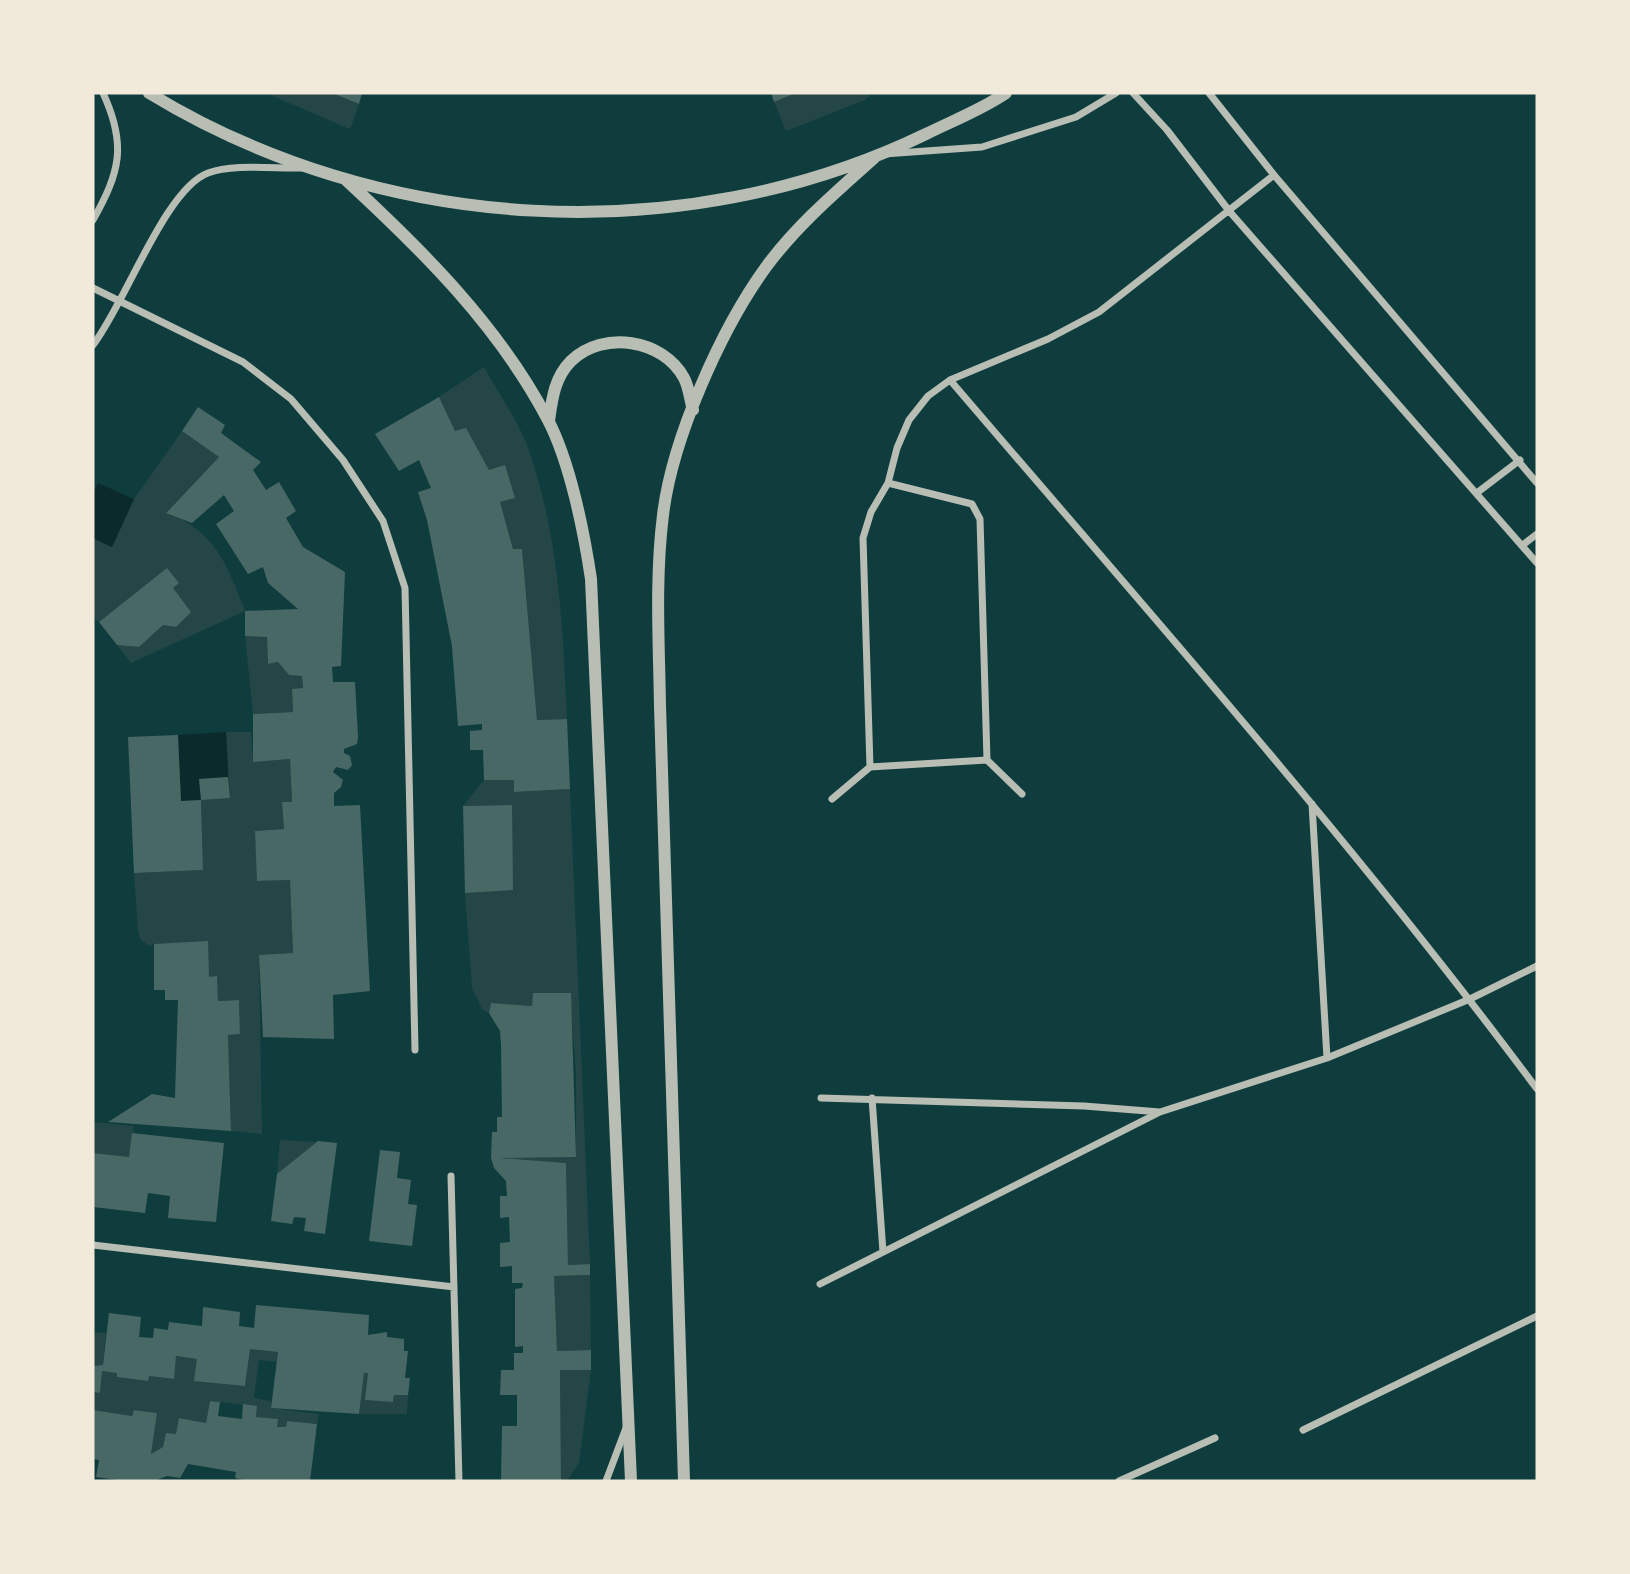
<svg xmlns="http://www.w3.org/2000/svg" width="1630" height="1574" viewBox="0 0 1630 1574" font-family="Inter,sans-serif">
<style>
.green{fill:#244646}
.water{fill:#0a2a2b}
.building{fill:#486865}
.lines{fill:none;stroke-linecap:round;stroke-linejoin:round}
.minor{stroke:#b8beb3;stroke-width:7}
.tertiary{stroke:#b8beb3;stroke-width:12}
</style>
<rect width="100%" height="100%" fill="#0f3d3e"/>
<path class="green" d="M266,93H332L359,104L350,129Z
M796,93H873L865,100L786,131L774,102Z
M484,367C498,393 518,420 528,448C559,534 563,629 567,719L537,720L522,549H513L500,502L515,498L489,470L466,429L455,431L439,397Z
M182,431L219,457L166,512C217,533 226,563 245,611L131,663L117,645L139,647L163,625L176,627L179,621L167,569L99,622L93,618V538L112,547L134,499Z
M245,636L267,637L268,664L278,662L289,675L302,676L303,688L292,690L293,712L253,714Z
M226,732H251L253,762L290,759L292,802H282L284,829L255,831L258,881L290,880L293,953L259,956L262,1134L231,1131L228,1035L240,1034L239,1000L218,1001L217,977H209L154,944L149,946L140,939L138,931L134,873L203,870L201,800L230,797Z
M484,780H514L515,792L570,789L590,1264L568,1265L566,1163L494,1158L576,1157V1073L570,993H533L532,1006L491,1003L489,1013L482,1009L472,988L465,893L512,805L463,806Z
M93,1122L134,1126L129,1157L93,1153Z
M280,1140L317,1142L277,1174Z
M590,1275L591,1350L557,1351L554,1276Z
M93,1332L106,1333L103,1365L93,1366Z
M250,1349L278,1352L277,1362L259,1360L254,1398L271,1401V1408L319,1414L317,1424L287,1421L286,1427H277V1419L256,1417L257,1406L210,1401L206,1423L180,1418L176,1434H166L163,1447L151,1454L157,1413L134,1410L132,1416L93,1410V1392L100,1393L102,1371L117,1373V1377L148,1381L149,1376L173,1379L176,1356L197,1359L245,1386Z
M560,1370H591L579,1463L567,1481H561Z
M364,1373H368L366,1400L393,1402L394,1395H408L407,1414H359Z"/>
<path class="water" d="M98,483L134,499L112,547L93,538V494Z
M226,732L228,777L199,779L201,800L181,801L178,735Z"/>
<path class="building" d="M332,93H362L359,104Z
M771,93H796L774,102Z
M439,397L455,431L466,428L489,470L505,465L515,498L500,502L513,549H522L537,720L567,719L570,789L514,792V780H484L483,750H470V731L482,730V724L458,726L452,646L427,520L418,492L431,488L419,460L399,471L375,434Z
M198,407L225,425L221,433L261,462L253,470L266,490L279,482L296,511L286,518L303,547L345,572L341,666L332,667L333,682H355L358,737L357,744L344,749V753L350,756L352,765L348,770L336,767L333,772L343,780L341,787L334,793V806L360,805L370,991L333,995L334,1039L263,1037L259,955L293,953L290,880L257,881L255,831L284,829L282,802H292L290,759L253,762V714L293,712L292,689L303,688L302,676L289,675L278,662L268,664L267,637L245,636V611L298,609L268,583L263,567L248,574L216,524L234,511L224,495L192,523L166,513L219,457L182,431Z
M167,568L179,583L173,588L191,612L176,627L163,625L139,647L117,645L99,622Z
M178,735L181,801L201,800L203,870L134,873L128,737Z
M228,777L230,798L201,800L199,779Z
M512,805L513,890L465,893L463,806Z
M208,941L209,977L217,976L218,1001L239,1000L240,1034L228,1035L231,1131L108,1122L152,1094L175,1098L178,1000H165V990H154V944Z
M533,993H571L576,1157L500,1158L566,1163L568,1265L590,1264V1275L554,1276L557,1351L591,1350V1370H560L561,1481H501L502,1426H517V1395H500L501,1370H514V1353H523V1346L515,1347V1289L522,1288L523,1283H512V1266L500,1267V1243L510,1242L509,1217L500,1218V1196H507L506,1181L494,1168L491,1158L492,1132H497V1117H502L501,1044L500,1031L489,1013L491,1003L532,1006Z
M132,1133L224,1143L216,1222L168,1218L170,1196L148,1193L145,1213L93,1207V1153L129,1157Z
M318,1141L337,1143L325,1234L304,1231L306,1218L294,1217L292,1224L271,1221L277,1174Z
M380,1150L400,1152L397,1178L411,1180L408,1204L417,1205L412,1246L369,1241Z
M256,1305L369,1315L368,1335L387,1332V1337L404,1339V1351H408L405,1378H410L408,1395H394L393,1402L365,1400L368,1373H364L359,1414L271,1408L278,1352L250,1349L245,1386L194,1381L197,1359L176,1356L174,1379L149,1376L148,1381L117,1377V1373L102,1371L100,1393L93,1392V1366L103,1365L109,1313L141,1317L139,1337L153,1338L154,1328L168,1330L169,1322L202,1326L203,1307L240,1312L239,1326L254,1328Z
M210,1401L220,1402L218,1416L242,1419L243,1404L257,1406L256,1417L278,1419L277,1427H286L287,1421L317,1424L310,1481H247L235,1478L236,1472L188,1464L180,1478L167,1476L154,1481H124L96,1477L99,1460L93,1459V1410L132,1416L134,1410L157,1413L151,1454L163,1447L166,1433L176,1434L179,1418L206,1423Z"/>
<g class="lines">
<path class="minor" d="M1133,93L1167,130L1230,212L1537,563
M1209,93L1274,175L1537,483
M884,154L982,147L1076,117L1116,93
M93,220C120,172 127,145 103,93
M93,288L243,362L291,399L343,460L383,521L405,588L415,1050
M93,345C125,304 165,189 208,173C233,163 277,169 305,168
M950,380C1149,613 1354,843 1537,1089
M888,483L972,504L980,519L987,760L1022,794
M1478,492L1520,460
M1524,544L1537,534
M870,767L863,538L871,512L888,483L897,448L909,420L928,396L950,380L1048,339L1099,312L1274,175
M832,799L870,767L987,760
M1312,804L1327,1058
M821,1098L1084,1106L1160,1112
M872,1098L883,1252
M451,1176L459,1481
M93,1245L454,1287
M820,1284L1160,1112L1327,1058L1470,999L1537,966
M1303,1430L1537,1316
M606,1481L626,1428
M1119,1481L1215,1438"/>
<path class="tertiary" d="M149,93C380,234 682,252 926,134C952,121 981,110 1006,93
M345,179C422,250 499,326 548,420C570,462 584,532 591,579L631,1481
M549,421C552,400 554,378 571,361C603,330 663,339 684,378C689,387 690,400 693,410
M684,1481L660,706C659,642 655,579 663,515C672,439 721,329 766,267C797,225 836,192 874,158"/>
</g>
<rect width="1630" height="1574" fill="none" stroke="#f1e9da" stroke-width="189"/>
</svg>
